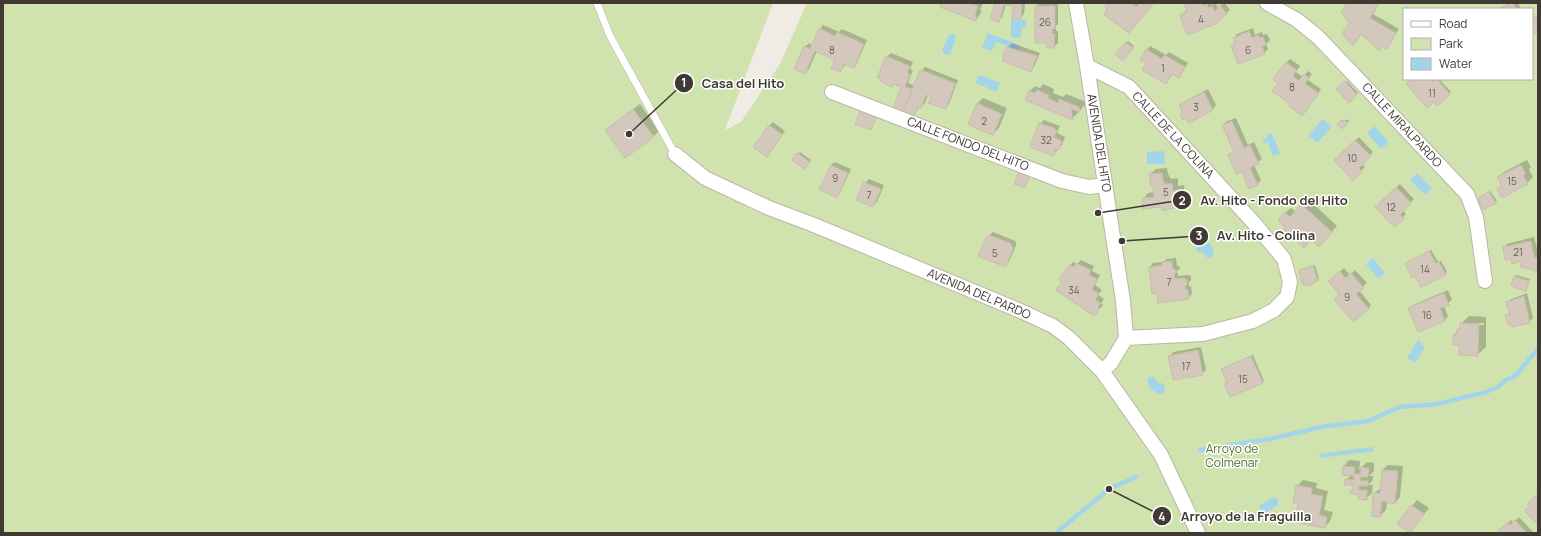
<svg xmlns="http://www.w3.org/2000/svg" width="1541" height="536" viewBox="0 0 1541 536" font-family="Manrope,sans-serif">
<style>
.green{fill:#d0e2ae;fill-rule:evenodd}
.water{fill:#a3d5e9}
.shadow{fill:#0003;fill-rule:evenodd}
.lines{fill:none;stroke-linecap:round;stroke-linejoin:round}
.stream{stroke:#a3d5e9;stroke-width:4.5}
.building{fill:#d4c8bc;stroke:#cbbcad}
.lane-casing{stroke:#bdb4aa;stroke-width:8}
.street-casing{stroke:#bdb4aa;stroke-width:16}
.lane{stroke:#fff;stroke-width:7}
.street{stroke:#fff;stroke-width:14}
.labels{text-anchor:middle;stroke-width:3;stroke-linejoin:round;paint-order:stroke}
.number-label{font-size:10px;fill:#665e56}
.street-label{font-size:12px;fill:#413a34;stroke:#fff}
.park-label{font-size:12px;fill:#4d6e2c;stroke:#fff}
.leader{fill:none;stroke:#413a34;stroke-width:1.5}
.callout-dot{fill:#413a34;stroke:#fff;stroke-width:1.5}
.mark-label{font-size:12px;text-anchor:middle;font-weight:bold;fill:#fff}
.callout-label{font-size:13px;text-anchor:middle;font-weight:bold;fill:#413a34;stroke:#fff;stroke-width:3;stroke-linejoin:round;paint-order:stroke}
</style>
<rect width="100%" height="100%" fill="#f0ebe3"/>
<path class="green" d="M3,3H773L725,130L741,122L780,64L807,3H1538V533H3ZM1404,9H1532V79H1404Z"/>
<path class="water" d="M1011,19L1026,20V27H1022L1021,38L1011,37Z
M988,33L1020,45L1018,50L996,42L992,51L982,48Z
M952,34L955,35L956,38L950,54L945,55L942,51L949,35Z
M979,75L1000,83L997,92L976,83Z
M1323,119L1332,127L1317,143L1308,135Z
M1374,126L1389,142L1381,149L1367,133Z
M1272,133L1280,154L1273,156L1268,142L1264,144L1262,140L1267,138L1266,135Z
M1164,151L1165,164H1147V152Z
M1417,173L1432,188L1425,195L1410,180Z
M1202,239C1211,241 1214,248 1213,256L1210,258L1206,257L1205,254L1197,251L1196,248L1197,242Z
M1373,258L1385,273L1378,279L1366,264Z
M1418,340L1421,342L1420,344L1425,347L1415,363L1407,358Z
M1153,376L1158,383H1162L1165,386V391L1162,394C1154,394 1146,386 1148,378Z
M1373,447L1374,451L1319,458V454Z
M1274,497L1278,499V505L1264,514L1259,506Z"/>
<path class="shadow" d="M942,3H983L980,10L982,11L976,20Z
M996,3H1025L1024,14L1021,18L1014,6L1006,4L1002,17L998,21Z
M1040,3H1058V24L1056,26V31H1058V43L1054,47L1048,42L1036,6Z
M1110,3H1153L1133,28Z
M1187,3H1211L1212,5L1216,3L1218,9L1223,3H1225L1230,10L1214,23L1181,15L1187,10L1185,5Z
M1348,3H1379L1373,14L1399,29L1386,48L1361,33L1353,45L1350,22L1342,13Z
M1509,3H1518L1521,9H1499Z
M823,25L839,32L842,29L867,40L857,63L854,67L846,64L840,71L836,59L817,51L809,69L805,73V47L809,43L812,45L820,29Z
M1253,28L1255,35L1262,32L1263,35L1267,34L1270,40L1266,44L1268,49L1264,53L1232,46L1236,43L1234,38L1237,34Z
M1128,41L1134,46L1123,59L1116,54Z
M1012,43L1040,53L1034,67L1031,71L1005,50Z
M1150,46L1166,55L1169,52L1188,63L1182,73L1179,77L1173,74L1166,83L1147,62V50Z
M891,53L913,62L910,69L913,70L908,83L915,86L922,70V71L956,85L949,104L945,107L932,96L928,95L925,103L921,107L920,106L914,115L894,107L902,86L894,83L891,86L887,57Z
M1290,59L1300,66L1296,72L1303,77L1308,71L1312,74L1308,80L1321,89L1306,111L1292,103L1280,83L1286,63Z
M925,67L958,80L957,84L922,70Z
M1412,79H1433L1435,81L1439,79L1451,92L1438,104Z
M1347,81L1358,93L1349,101L1338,89Z
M1043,84L1054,89L1053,93L1063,97L1066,94L1084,101L1085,105L1079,111L1078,110V113L1072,118L1030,91L1035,86L1040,88Z
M1208,89L1216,105L1213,109L1189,121L1187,117L1181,115L1184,112L1181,105L1184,102Z
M983,98L1007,108L999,128L993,134L977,104Z
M640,104L659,131L653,137L606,131Z
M1236,118L1248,145L1254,142L1262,159L1254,165L1261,180L1257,184L1229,155L1235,151L1223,125L1227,121Z
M1347,119L1349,121L1342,128L1338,124L1343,120L1345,122Z
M1044,120L1060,126L1057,133L1065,137L1062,145L1053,155L1040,124Z
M773,122L785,131L767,156L769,126Z
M1359,137L1373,152L1361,164L1365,167L1353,179L1335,160Z
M800,152L811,160L807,166L794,160Z
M1527,160L1531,167L1529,170L1533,177L1527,183L1498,189L1502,185L1498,177L1504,172Z
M835,162L851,169L840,193L836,196L831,165Z
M1167,168L1168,174L1171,179L1178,178V186L1184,185L1185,198L1174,207L1162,206L1143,199L1148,193L1155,192L1150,174L1156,169Z
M869,179L884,185L877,202L873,206L865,183Z
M1400,184L1414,199L1403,210L1406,214L1394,226L1376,207Z
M1490,191L1497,201L1495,202L1481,197Z
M1308,199L1337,226L1325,240L1298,238L1285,213L1291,208L1296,212Z
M993,232L1013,240L1016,242V245L1009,262L1005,266L986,238Z
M1534,237L1538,253V268L1536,270L1520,260L1512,258L1504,248L1507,244Z
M1431,250L1438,262L1441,261L1447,272L1445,274L1408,262Z
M1176,258L1177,266H1179L1180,269L1177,271L1178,276L1188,275L1191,276V280L1189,282V287L1191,286L1192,294L1188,298L1158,292L1150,267L1153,263L1163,262L1167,259Z
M1081,260L1094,266L1092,271L1100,275L1095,285L1102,290L1098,295L1104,299L1101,303L1103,305L1098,311L1063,282L1070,266L1073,262L1077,264Z
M1315,265L1319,279L1317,280L1300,270Z
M1344,268L1350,275L1355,270L1367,283L1359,290L1371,305L1368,309L1333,278Z
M1516,275L1530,279L1526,290L1514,277Z
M1448,290L1452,300L1444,306L1448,316L1445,320L1418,331L1409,309L1413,305Z
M1527,293L1533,318L1529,322L1515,326L1509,323L1507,315L1510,312L1507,302L1511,299Z
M1469,316L1486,317V347L1478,354H1460V344L1454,335L1461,326V324ZM1465,323H1484V325H1463Z
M1201,347L1206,370L1202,374L1170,356L1173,352Z
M1253,355L1264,381L1262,382L1227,383L1222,369Z
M1349,460L1360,461L1359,470L1367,462L1374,463V471L1369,476H1373V480L1368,485H1373L1372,493L1366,499L1354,489V484L1346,480L1351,475L1344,466Z
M1388,465L1403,466L1400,497L1395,503H1387L1386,510L1380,516L1374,493L1381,488L1382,470Z
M1303,480L1317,483L1316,488L1328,491L1324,510L1333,512L1330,521L1325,527L1299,504L1297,486Z
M1417,500L1429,508L1410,532L1398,523Z
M1519,517L1534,533H1501L1500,531L1511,520L1514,522Z"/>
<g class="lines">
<path class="stream" d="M1200,450L1270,439L1321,427L1368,421L1400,407L1437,404L1486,392L1498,387L1506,380L1515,376L1538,349
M1056,533L1109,489L1136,477"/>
</g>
<path class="building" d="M941,3H970L978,6L975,16L977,17L976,21L940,7Z
M995,3H1022L1021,19H1012L1013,6L1004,5L999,22L990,19Z
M1108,3H1131L1137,7L1139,3L1145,5L1147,3H1154L1129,33L1104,15L1107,10L1105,8Z
M1188,3H1202L1203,6L1207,4L1208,8L1212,6L1215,12L1220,5L1227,14L1215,24L1187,35L1180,15L1187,12L1184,4Z
M1347,3L1378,4L1370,18L1396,33L1387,49L1382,47L1379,51L1361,34L1353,46L1342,34L1349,22L1341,13Z
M1513,3L1516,9H1499L1512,3Z
M1035,6H1055V29H1052V34H1055L1054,48H1047V43H1035Z
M1538,16V32L1532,35V18Z
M819,28L835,36L837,32L864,44L854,68L844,64L840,72L831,68L835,60L815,51L805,74L794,69L804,46L810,49Z
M1249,31L1252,38L1258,35L1259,38L1263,37L1266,45L1262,46L1265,54L1238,64L1231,46L1235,44L1233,38Z
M1126,42L1133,48L1123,61L1115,54Z
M1007,47L1037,56L1031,72L1002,61L1004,55L1003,53Z
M1146,49L1162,59L1164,55L1185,67L1179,78L1172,74L1166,84L1142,70L1146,63L1140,60Z
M886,56L910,66L907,73L910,74L905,87L912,89L903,112L893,108L901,87L893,84L892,87L887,85V84L880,81L881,79L877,78Z
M1286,62L1297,70L1293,76L1299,81L1304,74L1309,78L1305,84L1319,93L1302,116L1289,106L1290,104L1272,91L1278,83L1273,79Z
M920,70L955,84L946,109L928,103L931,97L926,95L921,108L918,107L914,116L903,112Z
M1411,79H1430L1433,82L1437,79L1450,94L1437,106L1434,102L1427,108L1406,84Z
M1345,81L1357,95L1349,103L1336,89Z
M1037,90L1049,95L1048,98L1058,103L1059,99L1079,107L1080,112L1071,109L1073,120L1025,100L1029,91L1035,93Z
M1204,92L1213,110L1189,123L1186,118L1183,120L1180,114L1183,113L1179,105Z
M977,103L1002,114L993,135L975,128L968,124Z
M633,109L654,137L625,158L605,130Z
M861,109L877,116L871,130L855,124Z
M1341,120L1343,122L1345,120L1348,123L1342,129L1337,124Z
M1232,121L1244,148L1250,145L1259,164L1250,168L1258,185L1249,189L1242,172L1236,174L1228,155L1234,152L1222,125Z
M1039,123L1054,128L1057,130L1054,137L1062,141L1059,150L1056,149L1053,156L1030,147Z
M769,125L782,135L767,157L753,147Z
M1355,140L1371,156L1359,168L1362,172L1353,181L1334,160Z
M797,153L810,162L805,169L792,160Z
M831,165L848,173L837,198L819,189Z
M1521,165L1526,174L1523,175L1528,184L1502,198L1497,189L1502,186L1497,177Z
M1019,171L1030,175L1025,188L1014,184Z
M1162,173L1163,180L1165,184L1172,183L1173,191L1178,190L1180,204L1174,205L1175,208L1168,209L1166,211L1162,210L1161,207L1143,209L1142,198L1154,197L1153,185L1151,186L1149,174Z
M864,182L881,189L873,207L856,200Z
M1396,187L1411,203L1400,215L1404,219L1394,227L1375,207Z
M1489,192L1496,203L1483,210L1478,198Z
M1301,204L1332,232L1319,247L1311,239L1304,248L1295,240L1297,238L1291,233L1289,235L1284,230L1285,228L1278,220L1285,212L1290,217Z
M988,236H992L1010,243L1012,246L1013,249L1006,267L978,256L986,238Z
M1531,241L1534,257L1538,258L1537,271L1521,267L1520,261L1512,264L1511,259L1505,260L1503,247Z
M1429,251L1436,263L1439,262L1446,275L1421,287L1415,276L1412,278L1405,263Z
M1172,261L1173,269L1176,270V273L1174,275L1175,279L1184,278L1187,280L1188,284L1185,286L1186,290L1188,289L1189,299L1158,303L1157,293L1152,294L1149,267L1162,265V262Z
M1076,263L1091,270L1089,275L1097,279L1092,289L1099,294L1095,300L1101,303L1098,307L1100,309L1094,316L1056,290L1062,282L1059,280L1069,265L1074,267Z
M1313,266L1318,281L1307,286L1302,284L1299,270Z
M1340,271L1345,278L1351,273L1364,288L1356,294L1369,309L1353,322L1334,299L1339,294L1328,281Z
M1514,276L1529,281L1526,291L1511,286Z
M1444,293L1449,305L1440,308L1445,321L1418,332L1408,308Z
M1524,296L1530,323L1512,327L1508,324L1505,315L1510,314L1506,302Z
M1460,323L1479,324L1478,356L1459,355V345H1453V335H1456L1457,329H1460Z
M1198,350L1203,375L1173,380L1168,356Z
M1251,356L1263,383L1230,397L1224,384L1227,383L1221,369Z
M1343,466L1355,467L1354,474H1360L1361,467L1369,468L1368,477H1360V481H1368V486H1359V490H1367V500L1358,499V495L1350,493V491L1353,489V485H1344L1345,479L1353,480L1354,476L1342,475Z
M1382,470L1398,471L1395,504L1386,503V501H1382L1380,517L1372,516L1373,493H1380Z
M1296,485L1312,488L1311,494L1323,496L1319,515L1327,517L1325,528L1298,523L1300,512L1297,511L1298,504L1293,503Z
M1536,495L1538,496V525L1524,511L1530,506L1527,504Z
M1411,505L1424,514L1410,533L1397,524Z
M1515,520L1527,533H1500L1498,531L1507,523L1510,525Z"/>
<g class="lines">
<defs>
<path id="lane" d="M597,3L610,36L675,154"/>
<path id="street" d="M1076,3L1087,66L1114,243L1123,301L1126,338L1111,363L1102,371
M1267,3L1297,20L1318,37L1467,194L1476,217L1485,281
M1087,66L1129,87L1254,223L1284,259L1290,282L1287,297L1274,310L1253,321L1203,334L1126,338
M832,92L1062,181L1089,187L1105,185
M675,154L705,178L769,208L814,225L1023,312L1053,326L1069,338L1102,371L1161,455L1198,533"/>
</defs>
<use href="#lane" class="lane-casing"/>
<use href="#street" class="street-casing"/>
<use href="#lane" class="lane"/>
<use href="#street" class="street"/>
</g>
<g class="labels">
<g class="number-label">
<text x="1201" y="23">4</text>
<text x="1045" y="26">26</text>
<text x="832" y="54">8</text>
<text x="1248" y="54">6</text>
<text x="1163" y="72">1</text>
<text x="1292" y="91">8</text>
<text x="1432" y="97">11</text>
<text x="1196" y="111">3</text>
<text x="984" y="125">2</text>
<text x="1046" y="144">32</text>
<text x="1352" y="162">10</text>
<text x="835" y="182">9</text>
<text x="1512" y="185">15</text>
<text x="1166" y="196">5</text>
<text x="869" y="199">7</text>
<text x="1391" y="211">12</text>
<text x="1518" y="256">21</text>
<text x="995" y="257">5</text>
<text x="1425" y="273">14</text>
<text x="1169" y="286">7</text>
<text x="1074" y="294">34</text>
<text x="1347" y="301">9</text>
<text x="1427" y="319">16</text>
<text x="1186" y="370">17</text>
<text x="1243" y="383">15</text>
</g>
<g class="street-label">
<text transform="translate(1402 125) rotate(47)" y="4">CALLE MIRALPARDO</text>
<text transform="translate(1173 135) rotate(47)" y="4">CALLE DE LA COLINA</text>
<text transform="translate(1099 143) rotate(81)" y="4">AVENIDA DEL HITO</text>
<text transform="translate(968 144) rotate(21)" y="4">CALLE FONDO DEL HITO</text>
<text transform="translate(979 294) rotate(23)" y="4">AVENIDA DEL PARDO</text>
</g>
<g class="park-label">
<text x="1232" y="453">Arroyo de<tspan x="1232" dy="14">Colmenar</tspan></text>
</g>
</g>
<path class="leader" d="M629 134L684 83M1098 213L1182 200M1122 241L1199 236M1109 489L1162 516"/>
<g class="callout-dot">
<circle cx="629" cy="134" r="4"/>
<circle cx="1098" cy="213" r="4"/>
<circle cx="1122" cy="241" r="4"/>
<circle cx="1109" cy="489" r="4"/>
<circle cx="684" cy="83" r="10"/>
<circle cx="1182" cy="200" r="10"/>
<circle cx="1199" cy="236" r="10"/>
<circle cx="1162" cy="516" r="10"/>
</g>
<g class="mark-label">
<text x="684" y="87">1</text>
<text x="1182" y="205">2</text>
<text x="1199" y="240">3</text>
<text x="1162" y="521">4</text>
</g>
<g class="callout-label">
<text x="743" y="88">Casa del Hito</text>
<text x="1274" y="205">Av. Hito - Fondo del Hito</text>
<text x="1266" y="240">Av. Hito - Colina</text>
<text x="1246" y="521">Arroyo de la Fraguilla</text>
</g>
<rect width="1541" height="536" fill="none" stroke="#413a34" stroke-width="8"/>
<rect x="1403" y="8" width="130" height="72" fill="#ffffff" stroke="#b3b0ae"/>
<rect x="1411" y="21" width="20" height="6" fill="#ffffff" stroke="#b3b0ae"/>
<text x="1439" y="28" font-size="12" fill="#413a34">Road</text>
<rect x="1411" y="38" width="20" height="12" fill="#d0e2ae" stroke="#b3b0ae"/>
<text x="1439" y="48" font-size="12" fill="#413a34">Park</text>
<rect x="1411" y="58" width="20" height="12" fill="#a3d5e9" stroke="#b3b0ae"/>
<text x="1439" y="68" font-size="12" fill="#413a34">Water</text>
</svg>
